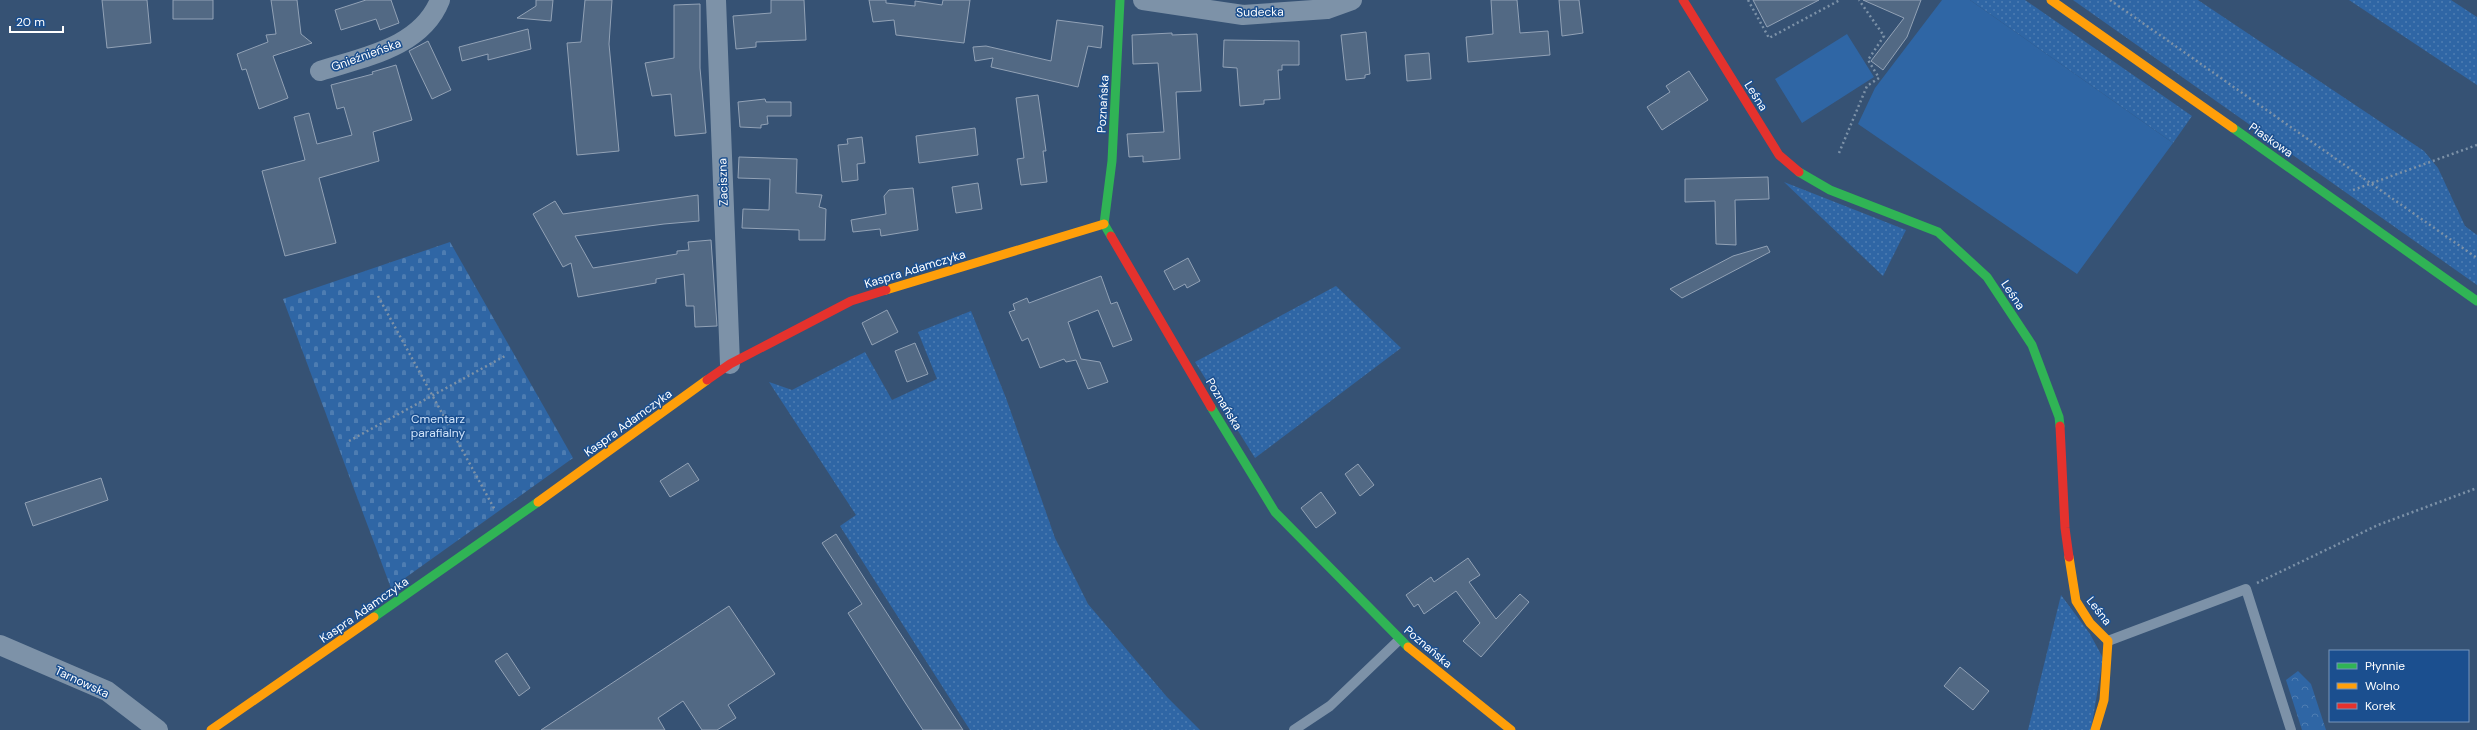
<svg xmlns="http://www.w3.org/2000/svg" width="2477" height="730" viewBox="0 0 2477 730" font-family="'DM Sans',sans-serif">
<style>
.grass{fill:url(#grass-dots)}
.forest{fill:url(#forest-crowns)}
.cemetery{fill:url(#cemetery-stones)}
.garden{fill:#2f66a5}
.building{fill:#526984;stroke:#92a2b6}
.lines{fill:none;stroke-linecap:round;stroke-linejoin:round}
.path{stroke:#7d92a8;stroke-width:2.5;stroke-dasharray:2 3;stroke-linecap:butt}
.lane{stroke:#7d92a8;stroke-width:10}
.street{stroke:#7d92a8;stroke-width:20}
.fast{stroke:#30b455;stroke-width:9}
.slow{stroke:#ff9f0a;stroke-width:9}
.jam{stroke:#e5322d;stroke-width:9}
.labels{text-anchor:middle;stroke-width:3;stroke-linejoin:round;paint-order:stroke}
.street-label{font-size:12px;fill:#fff;stroke:#1b4f8f}
.park-label{font-size:12px;fill:#cfe3fa;stroke:#1b4f8f}
</style>
<defs>
<pattern id="grass-dots" width="8" height="8" patternUnits="userSpaceOnUse"><rect width="8" height="8" fill="#2f66a5"/><path d="M2 2h.1M6 6h.1" fill="none" stroke="#4e7db2" stroke-width="1.8" stroke-linecap="round"/></pattern>
<pattern id="forest-crowns" width="20" height="18" patternUnits="userSpaceOnUse"><rect width="20" height="18" fill="#2f66a5"/><path d="M2 6a3 3 0 1 1 6 0M12 15a3 3 0 1 1 6 0" fill="none" stroke="#4e7db2"/></pattern>
<pattern id="cemetery-stones" width="16" height="16" patternUnits="userSpaceOnUse"><rect width="16" height="16" fill="#2f66a5"/><path d="M2 7V4a2 2 0 0 1 4 0v3zM10 15v-3a2 2 0 0 1 4 0v3z" fill="#4e7db2"/></pattern>
</defs>
<rect width="100%" height="100%" fill="#365274"/>
<path class="grass" d="M1970,0H2025L2192,116L2173,143Z
M2073,0H2198L2424,151L2438,168L2465,226L2477,235V285Z
M2349,0H2451L2477,17V85Z
M1784,182L1906,230L1883,276Z
M1336,286L1401,348L1255,458L1195,362Z
M971,311L1006,398L1055,538L1088,604L1167,697L1200,730H970L840,526L856,515L769,382L792,390L865,352L892,400L937,379L918,332Z
M2061,595L2090,634L2103,658L2091,730H2028Z"/>
<path class="forest" d="M2298,671L2311,684L2326,730H2302L2286,680Z"/>
<path class="cemetery" d="M450,242L573,458L391,588L283,299Z"/>
<path class="garden" d="M1942,0H1970L2173,143L2077,274L1858,124L1875,88Z
M1847,34L1874,77L1802,123L1775,79Z"/>
<path class="building" d="M102,0H147L151,43L107,48Z
M173,0H213V19H173Z
M271,0H297L301,34L312,43L273,56L288,98L259,109L246,69L242,70L237,54L268,42L266,35L276,34Z
M366,0H391L399,23L380,30L376,19L341,30L335,10Z
M536,0H553L551,21L517,18L536,6Z
M585,0H612L609,44L619,151L577,155L567,43L581,42Z
M771,0H804L806,40L756,42V47L736,49L733,16L771,13Z
M869,0H886V3L915,6V1L942,5L943,0H970L964,43L896,35L894,20L873,22Z
M1491,0H1517L1520,33L1548,31L1550,55L1468,62L1466,37L1493,34Z
M1559,0H1579L1583,33L1562,36Z
M1753,0H1819L1767,27Z
M1863,0H1921L1907,37L1883,70L1871,61L1904,18Z
M700,4V68L706,133L675,136L671,94L652,96L645,63L674,58V5Z
M1057,20L1103,26L1101,48L1088,46L1078,87L991,67L993,58L975,61L973,47L986,46L1051,61Z
M528,29L531,49L488,60V54L462,61L459,47Z
M1366,32L1370,74L1365,75V78L1346,80L1341,35Z
M1172,33V35L1197,34L1201,91L1176,92L1180,159L1143,162V156L1129,157L1127,134L1164,132L1158,63L1133,64L1132,35Z
M1224,40L1299,41V65H1282V70H1278L1280,99L1264,100V104L1240,106L1237,68L1223,67Z
M428,41L451,90L432,99L409,51Z
M1429,53L1431,79L1407,81L1405,55Z
M396,65L412,120L373,132L379,161L319,178L336,243L285,256L262,171L305,160L294,117L309,113L317,144L352,135L344,107L337,109L331,85L373,74L372,72Z
M1689,71L1708,100L1662,130L1647,107L1670,92L1666,86Z
M1038,95L1046,151H1043L1047,182L1021,185L1017,159L1024,158L1016,98Z
M765,99L766,102H791V116H767L768,124L761,125V128L740,127L738,102Z
M975,128L978,155L919,163L916,136Z
M862,137L865,163L857,164L858,180L842,182L838,145L848,144L847,139Z
M739,157L797,159L796,193L822,195L819,207L826,209L825,240H799V230L742,228L743,209L769,210L770,179L738,178Z
M1768,177L1769,199L1735,200L1736,245L1716,244L1715,201L1685,202V179Z
M978,183L982,209L956,213L952,187Z
M913,188L918,230L881,236L880,229L853,232L851,220L886,214L884,196L889,190Z
M698,195L699,221L664,224L575,236L593,268L677,254V251L689,250L688,242L711,240L717,326L695,327L694,306H686L684,274L656,279V283L578,297L571,263L563,267L533,214L555,201L563,214Z
M1767,246L1770,252L1682,298L1670,289L1733,256Z
M1188,258L1200,281L1187,288L1185,284L1174,290L1164,271Z
M1101,276L1111,304L1117,302L1132,340L1113,347L1098,310L1068,322L1081,359L1100,362L1108,382L1088,389L1076,360L1066,362L1064,359L1040,368L1028,338L1022,341L1009,312L1015,310L1013,304L1027,298L1029,303Z
M887,310L898,332L872,345L862,323Z
M915,343L928,374L907,382L895,351Z
M688,463L699,480L670,497L660,481Z
M1358,464L1374,485L1360,496L1345,474Z
M101,478L108,500L33,526L25,503Z
M1321,492L1336,513L1316,528L1301,508Z
M836,534L868,584L963,730H923L904,701L848,613L862,604L822,543Z
M1468,558L1480,575L1469,582L1496,619L1520,594L1529,602L1481,657L1463,641L1480,623L1456,591L1424,614L1418,604L1414,607L1406,595L1431,577L1434,582Z
M729,606L775,674L728,705L736,718L717,730H702L683,701L658,718L665,730H541Z
M507,653L530,688L519,696L495,661Z
M1960,667L1989,691L1973,710L1944,686Z"/>
<g class="lines">
<path class="path" d="M1748,0L1769,38L1840,0
M2110,0L2477,258
M1839,153L1867,86L1879,78L1868,60L1884,36L1859,0
M2353,190L2477,145
M378,296L495,510
M349,441L505,356
M2257,583L2378,525L2477,488"/>
<path class="lane" d="M2108,641L2246,589L2291,730
M1294,730L1330,706L1399,640"/>
<path class="street" d="M716,0L730,364
M1143,0L1243,15L1327,9L1352,0
M320,71C363,57 421,48 440,0
M0,645L107,691L158,730"/>
<path class="fast" d="M2233,128L2477,301
M1799,172L1830,190L1938,232L1987,277L2032,345L2059,417L2060,426
M1111,236L1104,224L1112,161L1120,0
M1211,407L1275,512L1408,647
M374,617L538,502"/>
<path class="slow" d="M2051,0L2233,128
M886,290L1104,224
M538,502L707,380
M2069,557L2076,601L2090,623L2108,641L2104,700L2095,730
M1408,647L1511,730
M211,730L374,617"/>
<path class="jam" d="M1683,0L1779,155L1799,172
M1111,236L1211,407
M707,380L730,364L851,301L886,290
M2060,426L2065,528L2069,557"/>
</g>
<g class="labels">
<g class="street-label">
<text transform="translate(1260 12) rotate(-1)" y="4">Sudecka</text>
<text transform="translate(366 55) rotate(-20)" y="4">Gnieźnieńska</text>
<text transform="translate(1756 96) rotate(58)" y="4">Leśna</text>
<text transform="translate(1103 104) rotate(-87)" y="4">Poznańska</text>
<text transform="translate(2271 140) rotate(35)" y="4">Piaskowa</text>
<text transform="translate(723 182) rotate(-92)" y="4">Zaciszna</text>
<text transform="translate(915 269) rotate(-17)" y="4">Kaspra Adamczyka</text>
<text transform="translate(2013 295) rotate(56)" y="4">Leśna</text>
<text transform="translate(1224 404) rotate(59)" y="4">Poznańska</text>
<text transform="translate(628 423) rotate(-36)" y="4">Kaspra Adamczyka</text>
<text transform="translate(364 610) rotate(-35)" y="4">Kaspra Adamczyka</text>
<text transform="translate(2099 611) rotate(52)" y="4">Leśna</text>
<text transform="translate(1428 647) rotate(40)" y="4">Poznańska</text>
<text transform="translate(82 682) rotate(25)" y="4">Tarnowska</text>
</g>
<g class="park-label">
<text x="438" y="423">Cmentarz<tspan x="438" dy="14">parafialny</tspan></text>
</g>
</g>
<rect x="2329" y="650" width="140" height="72" fill="#1b4f8f" stroke="#7695bc"/>
<rect x="2337" y="663" width="20" height="6" fill="#30b455" stroke="#7695bc"/>
<text x="2365" y="670" font-size="12" fill="#ffffff">Płynnie</text>
<rect x="2337" y="683" width="20" height="6" fill="#ff9f0a" stroke="#7695bc"/>
<text x="2365" y="690" font-size="12" fill="#ffffff">Wolno</text>
<rect x="2337" y="703" width="20" height="6" fill="#e5322d" stroke="#7695bc"/>
<text x="2365" y="710" font-size="12" fill="#ffffff">Korek</text>
<path d="M10 26v6h53v-6" fill="none" stroke="#ffffff" stroke-width="2"/>
<text x="16" y="26" font-size="12" fill="#ffffff" stroke="#1b4f8f" stroke-width="3" paint-order="stroke">20 m</text>
</svg>
